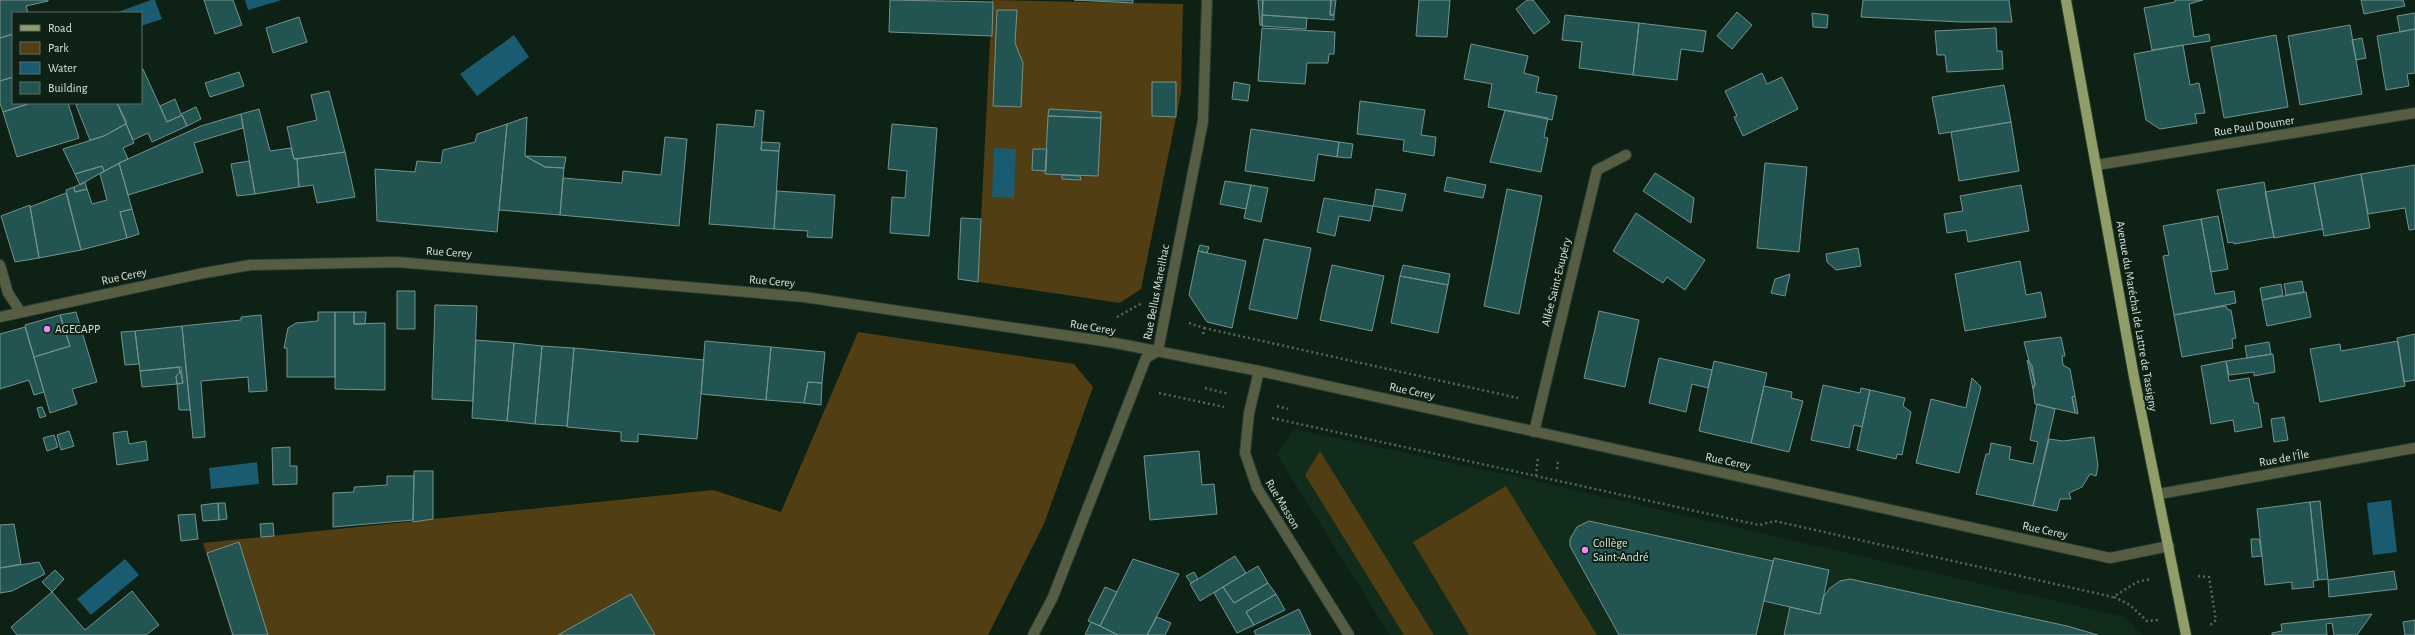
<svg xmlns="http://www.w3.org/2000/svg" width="2415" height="635" viewBox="0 0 2415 635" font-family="'Alegreya Sans',sans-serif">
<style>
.built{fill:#122c1c}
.green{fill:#513e12}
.water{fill:#195c71}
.building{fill:#225551;stroke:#74928f}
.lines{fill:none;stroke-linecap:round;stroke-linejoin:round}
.minor-casing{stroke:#2a3c31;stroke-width:12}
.major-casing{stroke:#2a3c31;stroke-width:12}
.path{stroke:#57675d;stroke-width:2.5;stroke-dasharray:2 3;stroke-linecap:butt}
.minor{stroke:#565d43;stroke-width:10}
.major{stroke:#909d66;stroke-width:10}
.poi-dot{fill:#f38af1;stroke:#0e2115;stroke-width:1.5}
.labels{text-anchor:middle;stroke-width:4;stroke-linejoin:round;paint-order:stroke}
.street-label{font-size:12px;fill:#d7e3db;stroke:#0e2115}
.poi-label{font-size:12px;fill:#d7e3db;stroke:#0e2115;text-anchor:start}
</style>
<rect width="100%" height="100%" fill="#0e2115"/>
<path class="built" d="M1294,429L1540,482L2125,617L2142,635H1390L1277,454Z"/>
<path class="green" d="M992,0L1183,4L1181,93L1141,289L1120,303L978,282Z
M858,332L1074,364L1093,387L1044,524L988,635H232L203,543L713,490L781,512Z
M1320,451L1434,635H1404L1305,475Z
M1506,486L1597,635H1469L1413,542Z"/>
<path class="water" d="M151,0H155L162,19L141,26V13H115Z
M245,0H282L248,10Z
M514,35L529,57L477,96L460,74Z
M994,148L1016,149L1014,198L992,197Z
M257,462L259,484L211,489L209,468Z
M2391,500L2397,552L2373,555L2367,503Z
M125,559L139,575L91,615L77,599Z"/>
<path class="building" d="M0,0H48V1L26,6L28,13H13V34L0,38Z
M204,0H233L242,25L215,34Z
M890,0L993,2L992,36L889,32Z
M1074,0H1133V3Z
M1258,0H1263L1262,26L1260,25Z
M1263,0H1331L1330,15H1334V20L1262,15Z
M1331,0H1336L1334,15H1330Z
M1419,0H1450L1447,37L1416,36Z
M1527,0H1533L1550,22L1534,34L1516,9Z
M1863,0H2009L2012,22H1961L1861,17Z
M2175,0H2203L2189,4L2194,37L2209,34L2210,41L2152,50L2144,8L2175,2Z
M2361,0H2403L2405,6L2364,14Z
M997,10H1017L1015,43L1023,63L1021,107L993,106Z
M1737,12L1752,25L1732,49L1717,36Z
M1812,13L1828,15L1827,28L1813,27Z
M2415,13V29L2400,32L2397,16Z
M1262,15L1307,18L1306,29L1262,26Z
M1565,15L1639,23L1633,75L1579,68L1582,42L1562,40Z
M299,17L307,42L273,53L266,28Z
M1639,23L1706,31L1703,52L1681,49L1677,80L1633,75Z
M2350,25L2362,94L2300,105L2288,36Z
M1262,28L1335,32L1334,54H1329L1328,63H1307L1305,84L1258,81Z
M1996,28L1997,51H2002L2003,69L1947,72L1945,55H1937L1935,31Z
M2415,29V73L2407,74L2409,86L2386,90L2377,36Z
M13,34V77L0,81V38Z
M2276,35L2288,107L2224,118L2211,47Z
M2362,38L2366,58L2356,60L2352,40Z
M1471,44L1528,56L1524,73L1539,77L1536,92L1557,96L1552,120L1488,107L1492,84L1464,79Z
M2183,45L2190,85L2199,83L2205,113L2195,114L2197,123L2160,129L2146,120L2134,54Z
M141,69H143L167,122L182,115L187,126L152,142L148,133L133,140L117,103H141Z
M239,72L244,86L210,97L205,83Z
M1762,73L1767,84L1782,77L1798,109L1743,136L1734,117L1737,116L1725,91Z
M13,77V103H31L3,112L0,103V81Z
M1152,82H1176V117L1152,116Z
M1234,82L1250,85L1248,101L1232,99Z
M2004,85L2011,122L1939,134L1932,97Z
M329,91L345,152L294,159L287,127L317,120L311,95Z
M175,99L181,114L196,107L201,119L187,126L182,115L167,122L160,106Z
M1360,101L1425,110L1421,135L1436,137L1434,156L1403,151L1404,140L1357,134Z
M31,103H68L79,138L17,157L3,112Z
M80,103H117L127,123L104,136L90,140L76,105Z
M259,109L270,151L291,148L294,159H297L299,187L255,194L241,114Z
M1049,109L1101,112V118L1048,116Z
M756,110L764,111L761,150L779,151L774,229L709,224L717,124L754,127Z
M1505,110L1548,118L1544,137L1548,138L1541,172L1490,162Z
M241,114L243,128L194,143L203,172L128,195L119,163L201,126Z
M1048,116L1101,118L1098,176L1045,174Z
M527,117L525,156L545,167L564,168L560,215L499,210L507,124Z
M2011,122L2019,171L1959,181L1951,132Z
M126,124L134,143L123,148L128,159L104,171L102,166L75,174L63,149L104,136Z
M507,124L497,232L377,221L375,169L415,172L417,161L441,163L443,150L475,142L477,134Z
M892,124L937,128L929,236L890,233L892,197L905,198L907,171L888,169Z
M1251,129L1339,142L1337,157L1318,154L1314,181L1245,171Z
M665,137L687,139L679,226L560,215L563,178L622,183L623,171L661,175Z
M762,142L780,143L779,151L761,150Z
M1339,142L1353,144L1351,158L1337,157Z
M1033,149H1047L1046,171L1032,170Z
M345,152L355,197L317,203L313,185L299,187L297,159Z
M525,156L566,157L564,168L545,167Z
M249,161L255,194L237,196L231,164Z
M119,163L132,209L120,212L127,238L81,250L66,190L74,187L75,192L87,189L92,204L107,200L100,174Z
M1765,163L1807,167L1799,252L1757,248Z
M2415,165V229L2409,230L2405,208L2368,214L2361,174Z
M102,166L104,171L80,185L75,174Z
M1655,173L1694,198L1691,223L1643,191Z
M2361,174L2370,228L2324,236L2314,183Z
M1062,175L1080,176L1081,180L1062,179Z
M1447,177L1486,185L1483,198L1444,191Z
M1225,181L1251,185L1246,209L1220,204Z
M85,182L87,189L75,192L74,187Z
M2264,182L2274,237L2234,244L2233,242L2228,243L2217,190Z
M2314,183L2323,229L2274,238L2265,192Z
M1251,185L1268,188L1261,222L1244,218Z
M2021,185L2029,231L1968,242L1966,230L1947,233L1944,214L1963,211L1960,196Z
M1376,189L1406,194L1402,211L1373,206Z
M1507,189L1542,196L1519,314L1484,306Z
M777,191L835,195L832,238L807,237L808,231L774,229Z
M66,193L81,250L39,258L30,207Z
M1324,198L1373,206L1370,221L1339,216L1335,236L1317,232Z
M30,205L39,258L15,262L1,216Z
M132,209L139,234L127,238L120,212Z
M1636,213L1705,260L1685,290L1667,277L1663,283L1613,251Z
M2218,216L2228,269L2211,272L2201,219Z
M961,218L981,219L978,282L958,279Z
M2201,219L2215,294L2234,291L2236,303L2174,315L2163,256L2169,255L2163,226Z
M1264,239L1311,248L1297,319L1249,309Z
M1200,245L1209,247L1207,253L1198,251Z
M1858,248L1861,266L1836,270L1827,262L1826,254Z
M1198,251L1246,261L1232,328L1207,322L1189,295Z
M2020,261L2026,295L2041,292L2046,317L1965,331L1955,274Z
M1332,265L1384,276L1372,331L1320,320Z
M1403,265L1450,274L1448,285L1400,276Z
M1790,274L1785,296L1771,293L1775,279Z
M1400,276L1448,285L1438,333L1391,323Z
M2302,281L2304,292L2286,295L2284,284Z
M2281,284L2283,295L2262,300L2260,288Z
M397,291H415V329H397Z
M2306,292L2311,317L2267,326L2262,300Z
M435,305L477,306L473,401L432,399Z
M2226,306L2228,310H2231L2236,338L2232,339L2233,348L2182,357L2174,315Z
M1599,311L1639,320L1625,387L1584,378Z
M76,312L97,382L72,389L77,404L50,413L34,357L70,346L60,315Z
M318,312H335V377H287V348H284L288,328L296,323L318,321Z
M335,312H354V324L385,323V390L335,389Z
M354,312H366L365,324H354Z
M60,315L70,346L34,357L25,325Z
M261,315L267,391L249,392L248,377L201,381L205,437L193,438L182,326L241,320V317Z
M182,326L190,410H179L177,384L183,383L181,367L140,371L135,331Z
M25,327L44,392L34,395L29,380L0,389V334Z
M135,331L139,364L125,365L121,332Z
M2415,334V380L2404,382L2397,338Z
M2061,337L2065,356H2062L2063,365L2070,369L2075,396L2072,397L2075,413L2035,404L2033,389L2035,384L2024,342Z
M476,340L514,343L507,421L472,418Z
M705,341L771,347L766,400L701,394Z
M2398,341L2405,386L2320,402L2310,349L2340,344L2341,351Z
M2269,342L2271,354L2247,358L2245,346Z
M514,343L542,346L535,424L507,421Z
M542,346L574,348L567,426L535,424Z
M771,347L825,352L822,383L808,382L804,403L766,400Z
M574,348L704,360L697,439L638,434V442L621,441V432L567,427Z
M2273,354L2275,372L2254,376V372L2229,375L2226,361Z
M1659,358L1712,370L1708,388L1692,384L1686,412L1649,403Z
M2027,360L2032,365L2035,384L2033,389Z
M1714,361L1767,373L1751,443L1699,431Z
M2226,361L2229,381L2249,378L2254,403H2258L2262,427L2235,432L2233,420L2211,424L2201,366Z
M179,367L180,372L176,376L177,384L142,387L140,371Z
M179,367L183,383L177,384L176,376L180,372Z
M1972,378L1981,387L1959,473L1916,463L1931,399L1966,408Z
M808,382L822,383L821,405L804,403Z
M1823,385L1860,393L1861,388L1870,390L1862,427L1854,425L1849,448L1811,440Z
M1764,386L1792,392L1791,398L1803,401L1789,452L1751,443Z
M1870,390L1905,398L1903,406L1911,412L1902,455L1897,454L1896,459L1857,450Z
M2075,396L2078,414L2075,413L2072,397Z
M2037,404L2055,409L2033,506L1976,494L1986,454H1989L1991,443L2011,447L2009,459L2033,464L2038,442L2030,440Z
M42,407L46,416L40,418L37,408Z
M2284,417L2288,440L2274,442L2271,419Z
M69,431L74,446L61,450L57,435Z
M127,431L129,444L146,441L148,460L117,465L113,433Z
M54,435L58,447L47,451L43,438Z
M2094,437L2098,466L2096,476L2090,474L2082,487L2069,493L2071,499H2060L2057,511L2033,506L2049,439L2063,441Z
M290,447V466H297V484L273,485L272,448Z
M1199,451L1202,485L1214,484L1217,514L1150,520L1144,456Z
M414,471H433V519L413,522Z
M387,476H414L413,520L333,527V493L354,492V487L387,485Z
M2320,501L2328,579L2318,580L2310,502Z
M2310,502L2318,580L2313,581L2314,587L2292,589V582L2265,585L2257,509Z
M218,503H225L227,519L219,520Z
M218,503L219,520L203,521L201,505Z
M195,514L198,539L181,541L178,515Z
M1589,521L1773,561L1756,635H1619L1570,546V539L1577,527Z
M273,523L274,536L261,537L260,524Z
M14,524L21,564L0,568V525Z
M2251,539H2259L2262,556L2252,557Z
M239,542L268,635H233L207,553Z
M1235,556L1246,573L1200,601L1190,584Z
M1774,558L1829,570L1820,614L1764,601Z
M1133,559L1179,574L1147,635H1118L1100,626Z
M39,562L45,574L12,591L0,593V568Z
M1258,566L1268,583L1234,603L1223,587Z
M55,570L64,579L52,592L42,582Z
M2394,571L2397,589L2329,597L2328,580Z
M1194,572L1198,579L1191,583L1186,576Z
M1850,579L2067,626L2098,635H1784L1790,607L1820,614L1823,598L1830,588L1840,581Z
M1268,583L1276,594L1246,612L1254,625L1237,633L1214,593L1223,587L1234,603Z
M1105,587L1117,592L1100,626L1088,621Z
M132,591L159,625L146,635H17L11,627L52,592L85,630Z
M631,594L655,635H558Z
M1276,594L1285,610L1254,625L1246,612Z
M1299,609L1311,635H1256L1254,631Z
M2372,614L2357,635H2334L2332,623L2326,624L2327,635H2272V633L2282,631L2281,624Z
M1157,617L1171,623L1165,635H1147Z
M2415,620V635H2405L2403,622Z
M1091,622L1100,626L1118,635H1085Z"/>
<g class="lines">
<defs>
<path id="minor" d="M2097,165L2415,113
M0,265L8,293L20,311
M0,317L199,274L250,265L397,262L804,297L1110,342L1259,371L2110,558L2169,546
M1259,371L1249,413L1245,453L1257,488L1349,635
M1534,432L1597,170L1626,155
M2159,494L2415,448
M1033,635L1053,597L1146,358L1158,351L1203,121L1207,0"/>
<path id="major" d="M2066,0L2134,377L2186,635"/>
</defs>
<use href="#minor" class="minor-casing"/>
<use href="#major" class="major-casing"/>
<path class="path" d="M1117,317L1142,303
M1189,323L1204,328L1203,335
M1204,328L1518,398
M1205,388L1229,394
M1159,393L1224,407
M1277,406L1288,409
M1272,418L1759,525L1775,521L2113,597L2137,582L2150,579
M1557,469L1558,462
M1536,476L1538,457
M2198,576L2209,577L2216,620L2209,626
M2114,597L2130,605L2147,621L2159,620"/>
<use href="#minor" class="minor"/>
<use href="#major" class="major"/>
</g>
<g class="poi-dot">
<circle cx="47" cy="329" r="4"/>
<circle cx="1585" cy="550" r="4"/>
</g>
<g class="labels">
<g class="street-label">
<text transform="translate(2254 126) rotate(-9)" y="4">Rue Paul Doumer</text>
<text transform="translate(449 252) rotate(4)" y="4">Rue Cerey</text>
<text transform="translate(124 276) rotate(-12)" y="4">Rue Cerey</text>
<text transform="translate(772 281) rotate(5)" y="4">Rue Cerey</text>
<text transform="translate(1556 282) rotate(-76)" y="4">Allée Saint-Exupéry</text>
<text transform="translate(1156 292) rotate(-79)" y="4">Rue Bellus Mareilhac</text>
<text transform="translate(2137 316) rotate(80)" y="4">Avenue du Maréchal de Lattre de Tassigny</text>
<text transform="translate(1093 327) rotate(9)" y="4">Rue Cerey</text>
<text transform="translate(1412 391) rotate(12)" y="4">Rue Cerey</text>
<text transform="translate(2284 458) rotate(-10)" y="4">Rue de l'Île</text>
<text transform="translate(1728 461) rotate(12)" y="4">Rue Cerey</text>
<text transform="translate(1283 504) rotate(59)" y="4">Rue Masson</text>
<text transform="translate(2045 530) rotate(12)" y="4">Rue Cerey</text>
</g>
<g class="poi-label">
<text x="55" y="333">AGECAPP</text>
<text x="1593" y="547">Collège<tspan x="1593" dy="14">Saint-André</tspan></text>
</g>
</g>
<rect x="12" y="12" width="130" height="92" fill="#0e2115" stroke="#5e6f64"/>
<rect x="20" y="25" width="20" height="6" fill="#909d66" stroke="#5e6f64"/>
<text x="48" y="32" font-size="12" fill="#d7e3db">Road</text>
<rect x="20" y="42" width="20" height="12" fill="#513e12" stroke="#5e6f64"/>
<text x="48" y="52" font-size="12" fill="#d7e3db">Park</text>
<rect x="20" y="62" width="20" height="12" fill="#195c71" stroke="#5e6f64"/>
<text x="48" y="72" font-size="12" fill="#d7e3db">Water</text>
<rect x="20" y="82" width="20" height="12" fill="#225551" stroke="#5e6f64"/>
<text x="48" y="92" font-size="12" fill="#d7e3db">Building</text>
</svg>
